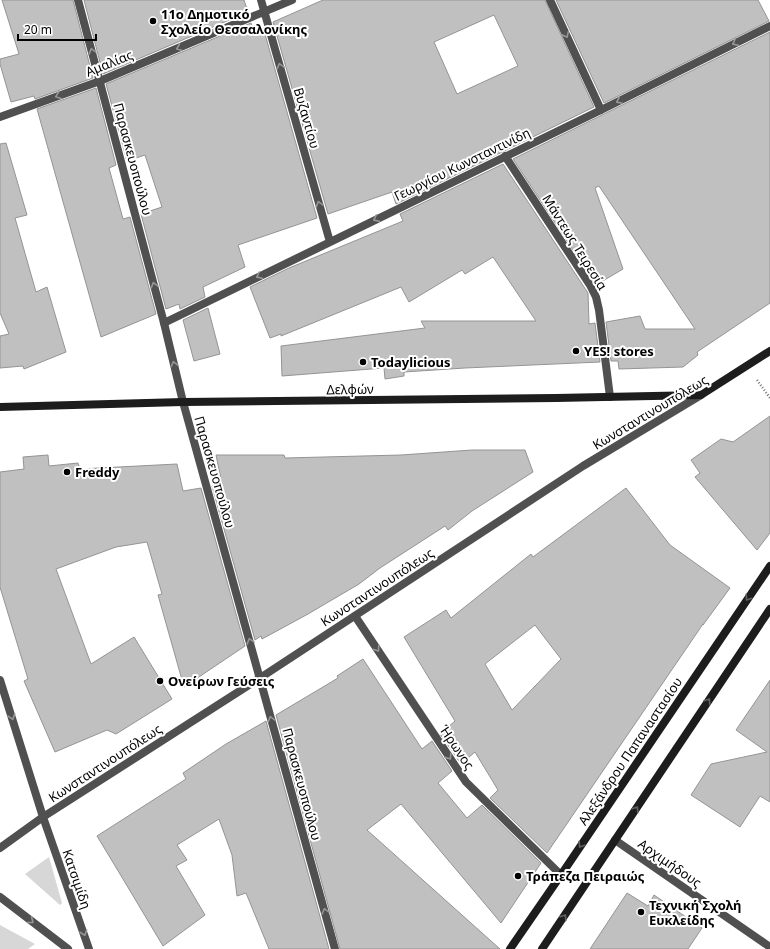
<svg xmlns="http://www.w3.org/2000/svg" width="770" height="949" viewBox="0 0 770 949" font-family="'Noto Sans',sans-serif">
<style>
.green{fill:#d7d7d7}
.building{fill:#c0c0c0;stroke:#949494;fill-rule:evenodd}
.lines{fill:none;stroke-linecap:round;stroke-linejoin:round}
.path{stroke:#727272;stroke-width:2.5;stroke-dasharray:1 2;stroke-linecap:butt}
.minor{stroke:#505050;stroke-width:8}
.tertiary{stroke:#505050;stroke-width:8}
.secondary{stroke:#1d1d1d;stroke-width:8}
.oneway{stroke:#969696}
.oneway2{stroke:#616161}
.poi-dot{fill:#000;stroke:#fff;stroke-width:1.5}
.labels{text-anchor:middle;stroke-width:4;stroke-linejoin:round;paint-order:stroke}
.poi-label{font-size:13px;font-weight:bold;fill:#000;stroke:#fff;text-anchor:start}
.street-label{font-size:13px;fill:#000;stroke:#fff}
</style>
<rect width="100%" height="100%" fill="#fff"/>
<path class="green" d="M49,857L62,903L60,905L25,874Z
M0,925L35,944L28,949H0Z"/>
<path class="building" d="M2,0H73L93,78L35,99L34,96L11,102L0,64V59L19,54Z
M84,0H244L248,12L103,74Z
M323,0H545L594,107L396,204L392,192L328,214L273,22ZM494,15L518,66L457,94L434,42Z
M556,0H758L769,21L604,103Z
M251,23L254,31L263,27L317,218L238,245L245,267L203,287L205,297L180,309L179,304L166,309L141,214L162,207L145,155L127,161L106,84Z
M770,32V303L697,352L698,355L683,367L619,369L618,361H611L606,322L640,316L645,329H695L599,186L595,188L623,269L596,285L513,159Z
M96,88L116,165L109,168L123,219L130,217L156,314L101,337L37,109Z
M6,143L27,215L15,218L36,292L47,287L66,352L24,369L23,366L0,368V336L9,334L0,313V144Z
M503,164L588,293L589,324L595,323L600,362L465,368L404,372V376L385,379L384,368L282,376L281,346L425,328L421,321H536L493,257L465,274L462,270L409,302L401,287L281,336V334L270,338L250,287L289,268L403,221L400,214Z
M208,308L220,354L194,361L183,320Z
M770,416V533L757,550L695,477L700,473L691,460L721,439L733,442Z
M472,450H525L533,472L472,511L448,530L445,526L380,568L359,584L308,614L262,639L261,636L255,640L212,486L222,484L216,455H284L285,458L401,455Z
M48,455L49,466L78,463L80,469L177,464L183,491L201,488L245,646L184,687L158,595L162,594L147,542L116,547L56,569L91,664L134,637L172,699L116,734L107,730L55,752L24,681L28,679L0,587V472L24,469L23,457Z
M626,488L670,545L730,588L703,625V624L547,853L490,798L498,790L475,752L461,764L440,734L455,721L404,637L446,610L451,618L531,554L533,557ZM535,625L561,659L512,710L485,664Z
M363,659L422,749L432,741L452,771L438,783L467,818L482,805L541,863L501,923L401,804L367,830L500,949H340L276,715L338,678L337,676Z
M770,680V802L760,796L740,827L691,795L711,764L767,752L736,730Z
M266,721L329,949H269L246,893L237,896L232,855L219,819L177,845L187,860L176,866L205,915L163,946L123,879L97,836L186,779L183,773L226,744Z
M627,893L648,906L654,895L702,928L688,949H590Z"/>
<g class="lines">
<path class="path" d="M757,380L770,398"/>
<path class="minor" d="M261,0L330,242
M550,0L601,110
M0,117L100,81L292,0
M505,156L590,285L596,297L599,310L610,397
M164,323L601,110L770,26
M355,616L466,782L561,875
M615,840L770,947"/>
<path class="tertiary" d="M78,0L164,323L183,402L335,949
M0,680L43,817L89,949
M0,848L43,817L260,678L583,466L701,395
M0,897L68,949"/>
<path class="secondary" d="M0,407L183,402L556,398L701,395L770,351
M510,949L561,875L770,566
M542,949L770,609"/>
</g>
<defs><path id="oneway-chevron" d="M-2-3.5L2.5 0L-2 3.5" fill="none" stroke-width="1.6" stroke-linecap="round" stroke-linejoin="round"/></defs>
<g class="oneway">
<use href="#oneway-chevron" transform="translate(566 35) rotate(65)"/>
<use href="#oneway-chevron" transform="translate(735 43) rotate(153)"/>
<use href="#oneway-chevron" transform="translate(179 48) rotate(157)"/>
<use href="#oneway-chevron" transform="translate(92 51) rotate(-105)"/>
<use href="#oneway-chevron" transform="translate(280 66) rotate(-106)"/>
<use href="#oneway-chevron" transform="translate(58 96) rotate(160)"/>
<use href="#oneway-chevron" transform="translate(619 101) rotate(153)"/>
<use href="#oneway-chevron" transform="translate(319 204) rotate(-106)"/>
<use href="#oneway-chevron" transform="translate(376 219) rotate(154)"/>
<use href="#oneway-chevron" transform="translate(259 276) rotate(154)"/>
<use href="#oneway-chevron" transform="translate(154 285) rotate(-105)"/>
<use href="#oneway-chevron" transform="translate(174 364) rotate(-104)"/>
<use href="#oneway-chevron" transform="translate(250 641) rotate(-106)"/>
<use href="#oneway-chevron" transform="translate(377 649) rotate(56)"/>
<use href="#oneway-chevron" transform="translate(12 717) rotate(73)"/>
<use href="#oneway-chevron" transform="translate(271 719) rotate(-105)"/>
<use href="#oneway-chevron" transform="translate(449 757) rotate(56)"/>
<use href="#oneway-chevron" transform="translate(325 911) rotate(-105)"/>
<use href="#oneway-chevron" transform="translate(31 921) rotate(38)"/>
<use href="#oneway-chevron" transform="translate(84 933) rotate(71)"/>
</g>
<g class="oneway2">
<use href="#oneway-chevron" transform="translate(748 598) rotate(124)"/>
<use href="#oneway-chevron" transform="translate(708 701) rotate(-56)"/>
<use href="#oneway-chevron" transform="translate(636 809) rotate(-56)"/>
<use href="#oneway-chevron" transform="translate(581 845) rotate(124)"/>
<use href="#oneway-chevron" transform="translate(564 917) rotate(-56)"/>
</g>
<g class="poi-dot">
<circle cx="153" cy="21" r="4"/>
<circle cx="576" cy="351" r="4"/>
<circle cx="363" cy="362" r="4"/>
<circle cx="67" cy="472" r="4"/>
<circle cx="160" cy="681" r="4"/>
<circle cx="518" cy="876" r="4"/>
<circle cx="641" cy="912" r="4"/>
</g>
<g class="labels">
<g class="poi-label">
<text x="161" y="19">11ο Δημοτικό<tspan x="161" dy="15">Σχολείο Θεσσαλονίκης</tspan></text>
<text x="584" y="356">YES! stores</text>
<text x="371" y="367">Todaylicious</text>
<text x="75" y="477">Freddy</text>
<text x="168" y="686">Ονείρων Γεύσεις</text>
<text x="526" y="881">Τράπεζα Πειραιώς</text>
<text x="649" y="910">Τεχνική Σχολή<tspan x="649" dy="15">Ευκλείδης</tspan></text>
</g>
<g class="street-label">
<text transform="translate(109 63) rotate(-22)" y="5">Αμαλίας</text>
<text transform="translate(307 118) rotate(74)" y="5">Βυζαντίου</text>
<text transform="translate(133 159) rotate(75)" y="5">Παρασκευοπούλου</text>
<text transform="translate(462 164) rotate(-26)" y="5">Γεωργίου Κωνσταντινίδη</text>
<text transform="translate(575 242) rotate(58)" y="5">Μάντεως Τειρεσία</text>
<text transform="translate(350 389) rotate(-1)" y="5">Δελφών</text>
<text transform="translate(650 412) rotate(-31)" y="5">Κωνσταντινουπόλεως</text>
<text transform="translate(215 472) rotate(74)" y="5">Παρασκευοπούλου</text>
<text transform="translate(377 587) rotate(-33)" y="5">Κωνσταντινουπόλεως</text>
<text transform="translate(457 747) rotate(56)" y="5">Ήρωνος</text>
<text transform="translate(630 751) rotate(-56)" y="5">Αλεξάνδρου Παπαναστασίου</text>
<text transform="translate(105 763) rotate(-33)" y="5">Κωνσταντινουπόλεως</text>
<text transform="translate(302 784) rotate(75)" y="5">Παρασκευοπούλου</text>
<text transform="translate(670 863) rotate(35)" y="5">Αρχιμήδους</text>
<text transform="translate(77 879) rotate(71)" y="5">Κατσιμίδη</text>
</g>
</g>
<path d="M18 34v6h78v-6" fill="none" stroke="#000000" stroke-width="2"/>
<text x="24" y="34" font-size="12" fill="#000000" stroke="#ffffff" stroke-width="3" paint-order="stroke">20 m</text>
</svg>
